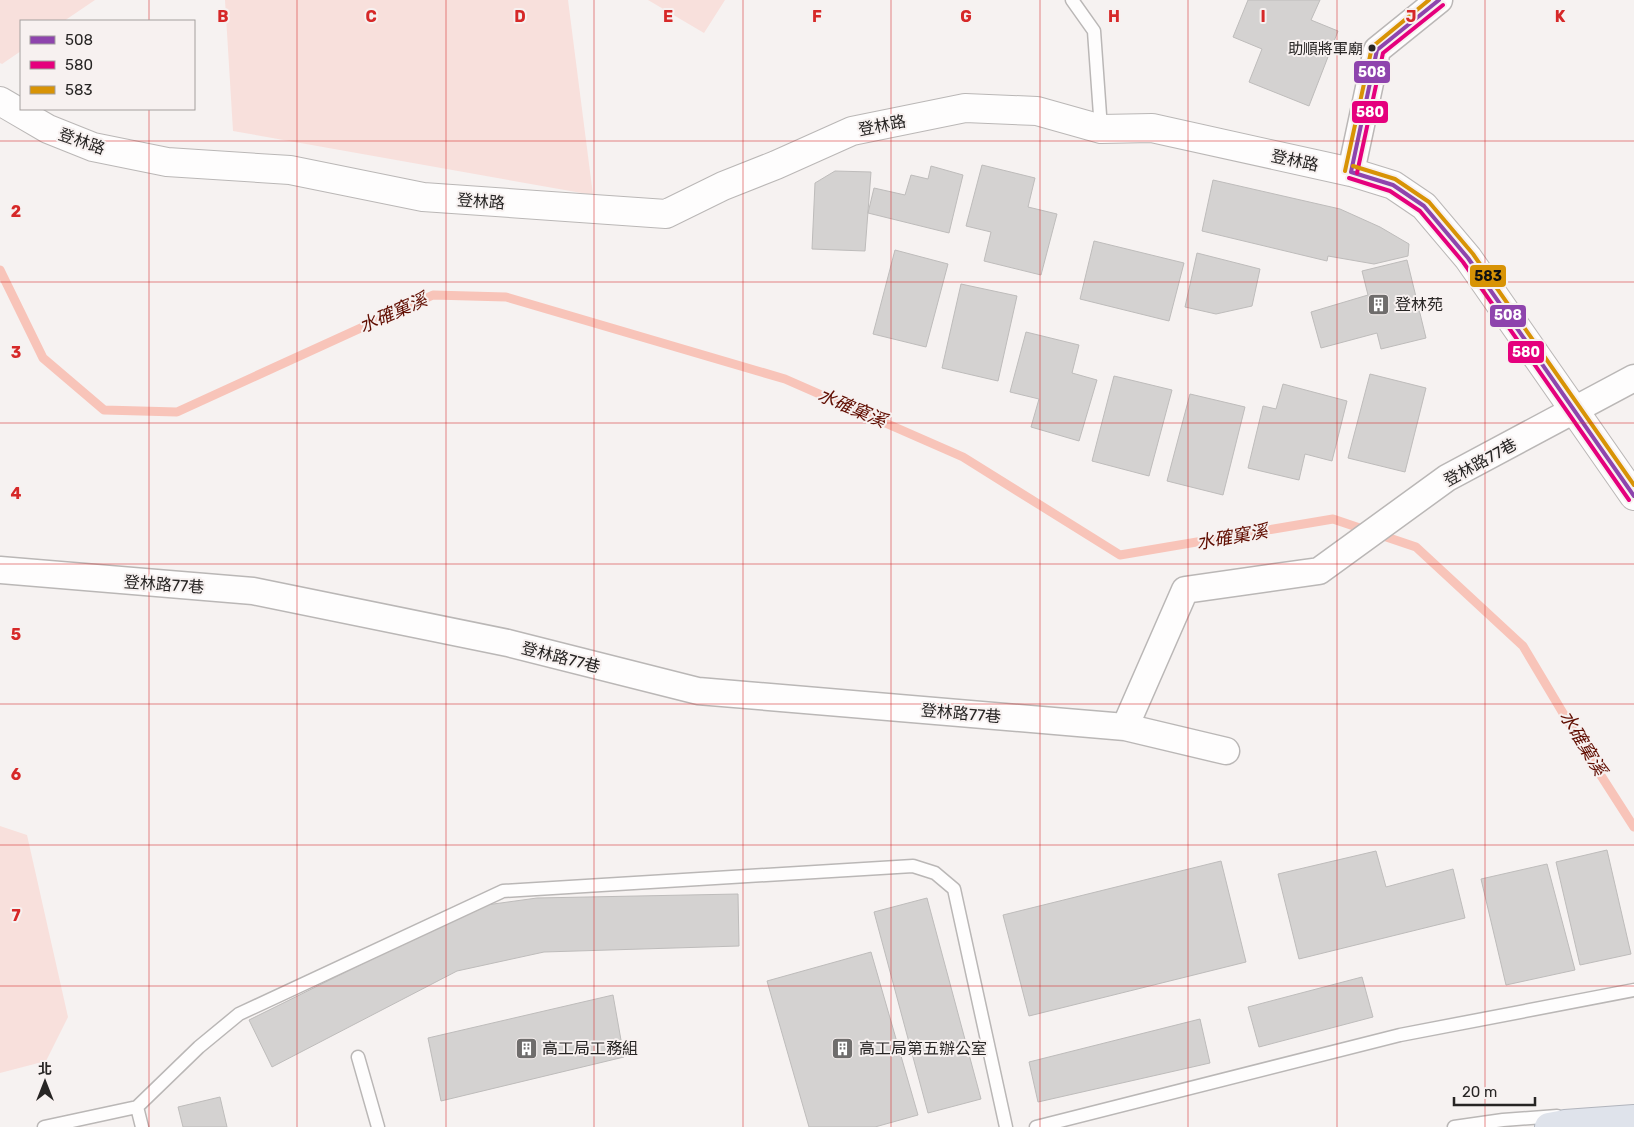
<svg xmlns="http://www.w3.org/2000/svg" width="1634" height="1127" viewBox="0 0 1634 1127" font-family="Rubik,'Noto Sans TC',sans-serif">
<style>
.green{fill:#f8e0dc}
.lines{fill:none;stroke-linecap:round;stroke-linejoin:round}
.stream{stroke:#f8c4b9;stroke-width:9}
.building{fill:#d4d2d1;stroke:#bebcbb}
.service-casing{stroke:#bab7b6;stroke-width:15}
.minor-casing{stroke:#bab7b6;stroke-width:29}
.tertiary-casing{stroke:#bab7b6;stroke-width:30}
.motorway-casing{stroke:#b1b4bc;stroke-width:30}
.service{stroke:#fefdfd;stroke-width:12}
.minor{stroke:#fefdfd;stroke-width:26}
.tertiary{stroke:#fefdfd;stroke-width:28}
.motorway{stroke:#dfe3eb;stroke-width:28}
.bus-1-casing{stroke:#f7f1f0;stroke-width:8}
.bus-2-casing{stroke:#f7f1f0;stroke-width:8}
.bus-3-casing{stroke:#f7f1f0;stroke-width:8}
.bus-1{stroke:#8e44ad;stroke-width:4}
.bus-2{stroke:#e5007d;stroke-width:4}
.bus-3{stroke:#d89305;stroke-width:4}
.grid{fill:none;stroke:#d62828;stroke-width:1;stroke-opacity:0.55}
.bus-dot{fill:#272524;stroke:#f7f1f0;stroke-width:2}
.labels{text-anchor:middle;stroke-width:4;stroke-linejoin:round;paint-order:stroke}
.bus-label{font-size:15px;fill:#272524;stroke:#f7f1f0;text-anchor:end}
.street-label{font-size:16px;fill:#272524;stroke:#f7f1f0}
.poi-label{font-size:16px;fill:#272524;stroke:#f7f1f0;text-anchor:start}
.water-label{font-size:18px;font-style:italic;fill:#600d00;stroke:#f7f1f0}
.grid-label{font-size:16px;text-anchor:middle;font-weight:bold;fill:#d62828;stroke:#f7f1f0;stroke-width:4;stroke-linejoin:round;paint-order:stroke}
.line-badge{stroke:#f7f1f0;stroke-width:2}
.badge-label{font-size:14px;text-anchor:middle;font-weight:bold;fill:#fff}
.pale-badge-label{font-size:14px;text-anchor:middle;font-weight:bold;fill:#111}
</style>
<rect width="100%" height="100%" fill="#f6f2f1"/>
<path class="green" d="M0,0H95L64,21H21V51L2,64L0,63Z
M225,0H568L593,195L233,131Z
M648,0H725L704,33Z
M0,826L27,835L68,1017L46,1061L0,1073Z"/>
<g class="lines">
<path class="stream" d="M0,270L43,358L104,410L177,412L433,295L506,297L785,379L963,457L1120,555L1333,519L1416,547L1523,646L1591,760L1634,827"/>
</g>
<path class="building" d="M1248,0H1320L1311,20L1338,31L1309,106L1249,82L1262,49L1233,37Z
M982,165L1035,178L1028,207L1057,214L1041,275L984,261L991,232L966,226Z
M931,166L963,175L949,233L868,213L874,188L905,195L911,175L928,179Z
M835,171L871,172L865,251L812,249L815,183Z
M1213,180L1340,209L1380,227L1409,244L1408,256L1374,264L1328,256L1327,261L1202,231Z
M1094,241L1184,263L1169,321L1080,299Z
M895,250L948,264L926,347L873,334Z
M1197,253L1260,269L1252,306L1216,314L1185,307Z
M1407,260L1426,338L1381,349L1377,333L1321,348L1311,312L1368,295L1362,271Z
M961,284L1017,296L998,381L942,368Z
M1026,332L1079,345L1072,373L1097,380L1079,441L1031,427L1039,399L1010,392Z
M1370,374L1426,388L1405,472L1348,458Z
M1114,376L1172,390L1149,476L1092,461Z
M1283,384L1347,401L1332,461L1305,454L1299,480L1248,468L1263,406L1276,409Z
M1190,394L1245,407L1223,495L1167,481Z
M1607,850L1631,954L1580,965L1556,862Z
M1376,851L1386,887L1453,869L1465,918L1299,959L1278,874Z
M1221,861L1246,962L1029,1016L1003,915Z
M1547,864L1575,970L1506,985L1481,879Z
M738,894L739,946L544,952L457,971L272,1067L249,1020L479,906L537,898Z
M927,898L981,1099L928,1113L874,912Z
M871,952L918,1115L875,1127H809L767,981Z
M1362,977L1373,1017L1259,1047L1248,1007Z
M613,995L624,1057L441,1101L428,1038Z
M1200,1019L1210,1063L1038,1102L1029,1062Z
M220,1097L227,1127H183L178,1107Z"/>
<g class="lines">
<defs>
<path id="service" d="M1072,0L1094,31L1101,129
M358,1057L378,1127
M137,1107L142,1127
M44,1127L137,1107L199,1047L239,1014L503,891L913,866L935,873L954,889L1006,1127
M1036,1127L1400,1035L1634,990
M1454,1127L1503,1120L1557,1116"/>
<path id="minor" d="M1351,172L1377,50L1439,0
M0,570L253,591L508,643L698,691L1125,727L1226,751
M1125,727L1185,590L1319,571L1447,478L1634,378"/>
<path id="tertiary" d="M0,101L48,129L93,147L167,162L290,170L423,197L666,214L723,186L776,165L852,131L965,108L1037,111L1101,129L1152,128L1351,172L1393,185L1424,206L1468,258L1634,496"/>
<path id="motorway" d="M1549,1127L1565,1124L1634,1119"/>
</defs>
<use href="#service" class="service-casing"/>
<use href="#minor" class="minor-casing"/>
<use href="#tertiary" class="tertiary-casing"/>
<use href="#motorway" class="motorway-casing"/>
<use href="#service" class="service"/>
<use href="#minor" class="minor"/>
<use href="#tertiary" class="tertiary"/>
<use href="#motorway" class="motorway"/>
<defs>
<path id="bus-1" d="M1351,172L1393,185L1424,206L1468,258L1634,496
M1351,172L1377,50L1439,0"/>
<path id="bus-2" d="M1357,173L1383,53L1443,5
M1349,178L1390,191L1420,211L1463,262L1629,500"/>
<path id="bus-3" d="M1353,166L1395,179L1429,202L1473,254L1634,485
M1345,171L1372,47L1429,0"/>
</defs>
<use href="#bus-1" class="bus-1-casing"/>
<use href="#bus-2" class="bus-2-casing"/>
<use href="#bus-3" class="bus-3-casing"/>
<use href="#bus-1" class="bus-1"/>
<use href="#bus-2" class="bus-2"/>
<use href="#bus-3" class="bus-3"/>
</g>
<path class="grid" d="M149,0V21M297,0V1127M446,0V1127M594,0V1127M743,0V1127M891,0V1127M1040,0V1127M1188,0V1127M1337,0V1127M1485,0V1127M149,109V1127M0,141H1634M0,282H1634M0,423H1634M0,564H1634M0,704H1634M0,845H1634M0,986H1634"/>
<defs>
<symbol id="building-square" viewBox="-11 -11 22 22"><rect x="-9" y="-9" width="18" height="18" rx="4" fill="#6f6d6c" stroke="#f7f1f0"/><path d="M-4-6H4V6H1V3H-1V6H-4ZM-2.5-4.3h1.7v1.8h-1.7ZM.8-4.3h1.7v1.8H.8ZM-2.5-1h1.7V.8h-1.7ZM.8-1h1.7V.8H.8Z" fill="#fff"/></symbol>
</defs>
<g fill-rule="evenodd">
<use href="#building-square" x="1366" y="292" width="25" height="25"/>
<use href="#building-square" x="514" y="1036" width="25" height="25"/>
<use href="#building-square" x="830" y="1036" width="25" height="25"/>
</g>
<circle class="bus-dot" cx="1372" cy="48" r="4.5"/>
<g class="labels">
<g class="bus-label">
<text x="1363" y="54">助順將軍廟</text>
</g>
<g class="street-label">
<text transform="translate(882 125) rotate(-11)" y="6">登林路</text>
<text transform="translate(82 141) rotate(19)" y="6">登林路</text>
<text transform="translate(1295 160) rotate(12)" y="6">登林路</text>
<text transform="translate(481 201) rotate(4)" y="6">登林路</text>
<text transform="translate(1480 462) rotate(-29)" y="6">登林路77巷</text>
<text transform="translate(164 584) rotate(4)" y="6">登林路77巷</text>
<text transform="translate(561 657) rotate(14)" y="6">登林路77巷</text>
<text transform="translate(961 713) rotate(5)" y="6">登林路77巷</text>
</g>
<g class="poi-label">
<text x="1395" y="310">登林苑</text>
<text x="542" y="1054">高工局工務組</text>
<text x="859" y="1054">高工局第五辦公室</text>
</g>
<g class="water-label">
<text transform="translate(393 313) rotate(-24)" y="6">水確窠溪</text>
<text transform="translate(852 408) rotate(23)" y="6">水確窠溪</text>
<text transform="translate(1232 537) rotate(-10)" y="6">水確窠溪</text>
<text transform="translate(1583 743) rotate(59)" y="6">水確窠溪</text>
</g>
</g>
<g class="grid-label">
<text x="223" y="22">B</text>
<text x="371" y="22">C</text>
<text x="520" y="22">D</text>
<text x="668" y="22">E</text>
<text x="817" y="22">F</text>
<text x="966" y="22">G</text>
<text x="1114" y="22">H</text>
<text x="1263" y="22">I</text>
<text x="1411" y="22">J</text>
<text x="1560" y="22">K</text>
<text x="16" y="217">2</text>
<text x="16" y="358">3</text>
<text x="16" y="499">4</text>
<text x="16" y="640">5</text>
<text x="16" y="780">6</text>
<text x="16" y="921">7</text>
</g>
<g class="line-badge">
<rect x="1353" y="60" width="38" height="24" rx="5" fill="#8e44ad"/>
<rect x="1351" y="100" width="38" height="24" rx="5" fill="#e5007d"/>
<rect x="1469" y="264" width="38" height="24" rx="5" fill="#d89305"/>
<rect x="1489" y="304" width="38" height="24" rx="5" fill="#8e44ad"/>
<rect x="1507" y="340" width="38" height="24" rx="5" fill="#e5007d"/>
</g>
<g class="badge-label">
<text x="1372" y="77">508</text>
<text x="1370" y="117">580</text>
<text x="1508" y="320">508</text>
<text x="1526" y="357">580</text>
</g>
<g class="pale-badge-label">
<text x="1488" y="281">583</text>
</g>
<rect x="20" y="20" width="175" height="90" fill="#f7f1f0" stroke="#a49f9e"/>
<rect x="30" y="36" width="25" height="8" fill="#8e44ad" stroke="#a49f9e"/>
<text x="65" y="45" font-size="15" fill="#272524">508</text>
<rect x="30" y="61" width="25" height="8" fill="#e5007d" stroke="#a49f9e"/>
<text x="65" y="70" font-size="15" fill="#272524">580</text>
<rect x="30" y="86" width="25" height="8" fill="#d89305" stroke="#a49f9e"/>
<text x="65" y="95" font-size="15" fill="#272524">583</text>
<g transform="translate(45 1082)" stroke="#f7f1f0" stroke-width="4" paint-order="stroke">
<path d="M0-4L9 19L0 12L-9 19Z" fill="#272524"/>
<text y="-8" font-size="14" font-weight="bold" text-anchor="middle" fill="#272524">北</text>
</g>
<path d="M1454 1097v8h81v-8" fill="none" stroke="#272524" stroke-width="2.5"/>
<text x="1462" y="1097" font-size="15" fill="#272524" stroke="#f7f1f0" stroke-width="4" paint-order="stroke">20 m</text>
</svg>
